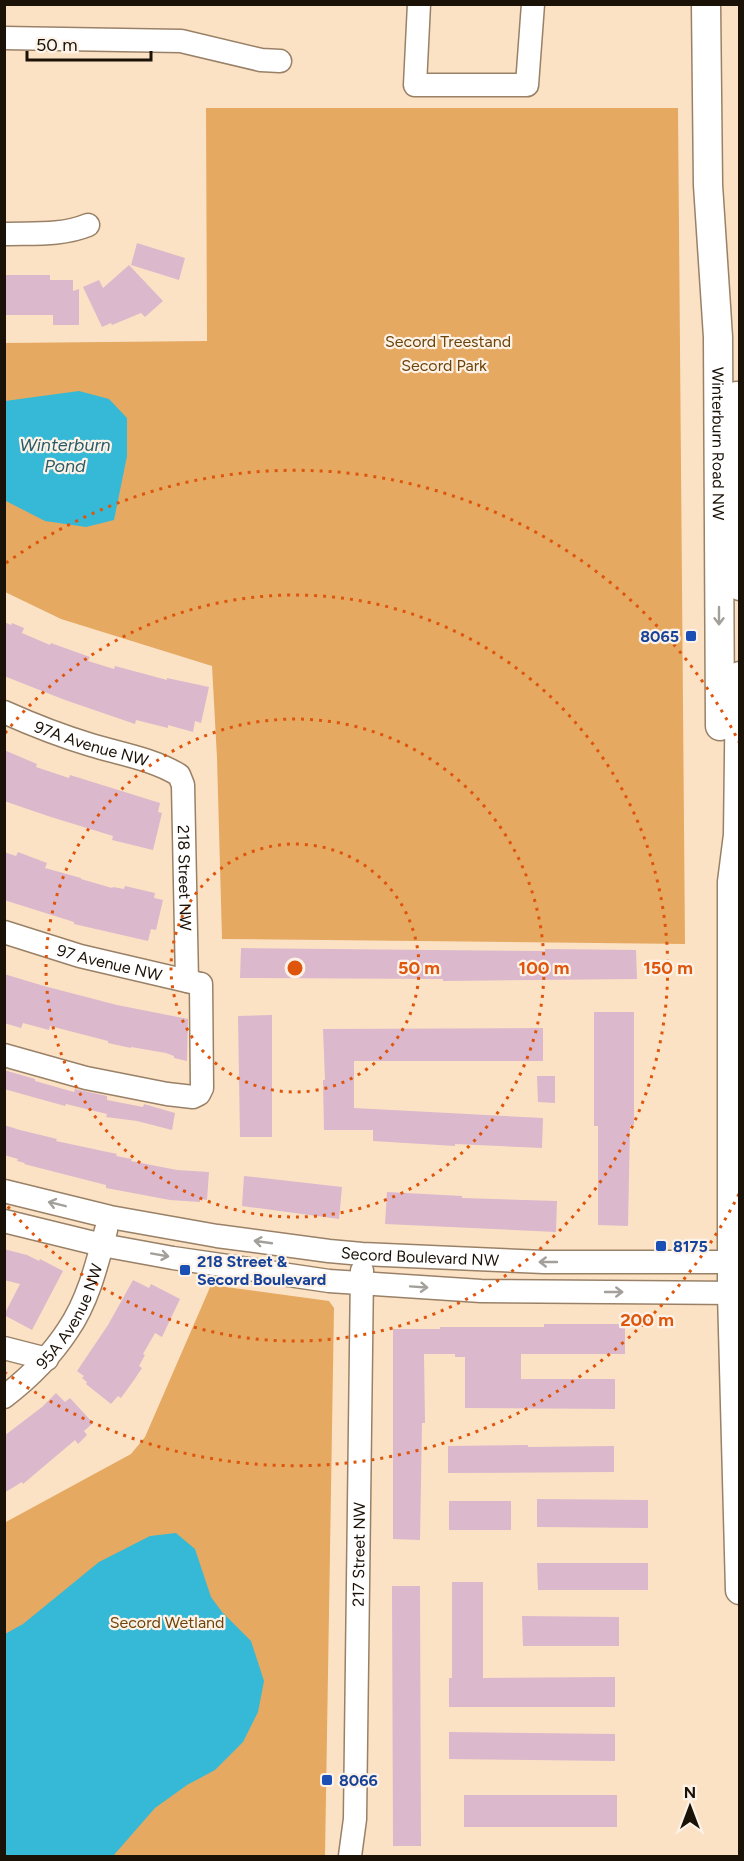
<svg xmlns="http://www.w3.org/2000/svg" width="744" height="1861" viewBox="0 0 744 1861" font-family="Figtree,sans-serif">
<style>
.green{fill:#e5a962}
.water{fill:#35b9d6}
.building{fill:#dbb8cc}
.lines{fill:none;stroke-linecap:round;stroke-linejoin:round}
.minor-casing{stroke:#998167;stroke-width:25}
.major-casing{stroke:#998167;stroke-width:31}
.minor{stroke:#fff;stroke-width:22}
.major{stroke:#fff;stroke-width:28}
.oneway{stroke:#a3a09c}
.ring{fill:none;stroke:#de550c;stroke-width:3;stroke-dasharray:3 6}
.transit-dot{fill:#1a4fb4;stroke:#fdf2e7;stroke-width:2}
.labels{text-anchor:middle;stroke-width:4.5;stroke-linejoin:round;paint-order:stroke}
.park-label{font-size:16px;fill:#6d4409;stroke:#fdf2e7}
.street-label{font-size:16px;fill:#1a1107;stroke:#fdf2e7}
.transit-label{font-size:16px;font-weight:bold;fill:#164399;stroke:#fdf2e7;text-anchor:start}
.water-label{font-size:18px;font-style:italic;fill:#285c69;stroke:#fdf2e7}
.centre{fill:#de550c;stroke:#fdf2e7;stroke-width:3}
.ring-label{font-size:18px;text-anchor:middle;font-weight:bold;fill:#de550c;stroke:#fdf2e7;stroke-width:4.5;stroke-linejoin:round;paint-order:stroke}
</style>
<rect width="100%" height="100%" fill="#fce2c5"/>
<path class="green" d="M206,108H678L685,944L222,939L217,758L212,666L61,619L5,592L4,343L207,341Z
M211,1285L329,1301L334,1308L325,1856H5L4,1523L131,1454L145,1437Z"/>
<path class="water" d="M79,391L109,399L127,418V456L114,520L86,527L45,521L4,500L5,401Z
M176,1533L195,1549L211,1597L222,1612L251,1641L264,1681L258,1712L243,1742L215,1770L187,1785L155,1808L113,1856H5V1634L23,1624L99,1562L150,1536Z"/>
<path class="building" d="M137,243L185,258L179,280L131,265Z
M129,265L163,301L145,317L141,313L112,325L111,323L102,327L83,287L99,280L103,288Z
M4,275H50V280H73V291L79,289V325H53V315H4Z
M4,622L11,625L12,623L24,628L22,633L50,645L51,643L62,647L90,657L88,661L114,669L115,666L167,680V678L209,687L201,723L195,721L193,732L168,725V728L136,720L135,724L65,700L4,676Z
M4,750L37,764L36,767L69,778L70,775L160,803L158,812L162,813L153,850L112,840L113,836L51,817L4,801Z
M4,852L16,856L18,852L31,857L47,863L45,868L81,878V879L112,888L113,887L124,889L125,886L155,893L154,898L163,900L156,930L151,929L148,941L74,924V922L4,900Z
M241,948L545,951V949L636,950L637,979L443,981V979L240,978Z
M4,974L44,986L117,1005L188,1019L187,1061L174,1058V1056L166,1053L131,1047V1048L108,1043V1041L50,1026L49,1030L23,1023L21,1028L4,1023Z
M594,1012H634V1125H630L628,1226L598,1225V1126H594Z
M272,1015V1137H240L238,1016Z
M543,1028V1061H354V1108L543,1118L542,1148L455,1144V1146L373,1141V1130H324L323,1080H325L323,1029Z
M4,1070L35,1079V1081L74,1092L75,1089L107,1096V1100L143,1107L144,1104L175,1113L172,1130L137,1121L106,1117L107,1114L66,1104L65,1106L4,1089Z
M537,1076H555V1103L538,1102Z
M4,1125L20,1130L57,1139L56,1141L117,1154L116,1156L132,1159L131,1161L177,1170L209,1172L207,1200L200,1199V1202L170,1200L106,1188V1185L24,1164L25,1163L17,1161L18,1159L4,1155Z
M244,1176L342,1187L339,1219L242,1206Z
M387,1192L462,1196V1198L557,1201L556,1232L385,1224Z
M4,1249L27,1255L39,1261L40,1259L63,1271L32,1330L4,1315L20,1284L4,1280Z
M133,1280L149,1288L151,1284L180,1299L162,1337L155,1333L143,1354L145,1355L139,1366L142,1368L134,1380L121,1398L118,1396L111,1404L86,1384L87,1382L82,1378L84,1376L77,1371L108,1325Z
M544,1324H625V1354H521V1379H615V1409L465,1408V1357H455V1354H424L425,1423H422L420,1540L393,1539V1329H440V1327H544Z
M56,1393L65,1402L70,1398L93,1423L84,1431L87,1435L78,1444L75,1440L23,1484L22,1482L4,1493V1436L42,1407Z
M528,1445V1447L614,1446V1472L448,1473V1446Z
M537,1499L648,1500V1528L537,1527Z
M449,1501H511V1530H449Z
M537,1563H648V1590H538Z
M452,1582H483V1678L615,1677V1707H449V1678H452Z
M392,1586H420L421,1846H393Z
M522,1616L619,1617V1646H523Z
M449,1732L615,1734V1761L449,1759Z
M464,1795H617V1827H464Z"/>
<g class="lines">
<defs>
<g id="minor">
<path d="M419,4L415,85H527L533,4"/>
<path d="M4,38L181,41L261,60L280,61"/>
<path d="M4,234C33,233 61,236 88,225"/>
<path id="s1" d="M4,712C33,725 61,736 91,745C121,754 153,759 179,775L183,785L187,981"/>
<path id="s2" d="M4,932L80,956L200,984"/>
<path d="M4,1055L86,1078L167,1094L193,1097L199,1094L202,1088L201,984"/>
<path id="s3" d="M4,1191L110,1217L217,1236L329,1251L362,1254L544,1262H740"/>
<path d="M4,1221L102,1245L173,1258L329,1281L481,1291L740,1293"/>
<path d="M4,1348L47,1359"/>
<path id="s4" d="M4,1397C29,1378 51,1356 68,1330C88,1301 97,1264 106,1230"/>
<path id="s5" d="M350,1856L355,1819L362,1271"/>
</g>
<g id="major">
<path id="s6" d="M706,4L708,185L718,337L720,726"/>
<path d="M737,396L740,586"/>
<path d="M740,676L738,835L732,882V1293L740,1590"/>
</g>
</defs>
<use href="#minor" class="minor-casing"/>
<use href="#major" class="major-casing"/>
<use href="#minor" class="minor"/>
<use href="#major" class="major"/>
</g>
<defs><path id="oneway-shaft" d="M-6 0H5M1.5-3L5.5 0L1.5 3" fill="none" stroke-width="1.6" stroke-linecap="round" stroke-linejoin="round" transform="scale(1.5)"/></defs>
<g class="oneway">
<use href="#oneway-shaft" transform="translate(719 616) rotate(90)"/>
<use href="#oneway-shaft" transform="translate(57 1204) rotate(-166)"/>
<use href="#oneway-shaft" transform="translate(263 1242) rotate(-172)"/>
<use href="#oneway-shaft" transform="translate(160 1255) rotate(10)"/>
<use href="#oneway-shaft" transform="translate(548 1262) rotate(-180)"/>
<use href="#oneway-shaft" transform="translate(419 1287) rotate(4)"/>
<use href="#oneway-shaft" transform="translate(614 1292)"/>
</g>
<g class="ring">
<circle cx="295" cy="968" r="124"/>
<circle cx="295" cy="968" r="249"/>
<path d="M5 733A373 373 0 1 1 5 1203"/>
<path d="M739 1194A498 498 0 0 1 6 1373M6 563A498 498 0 0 1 739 742"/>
</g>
<g class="transit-dot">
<rect x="685" y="630" width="12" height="12" rx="3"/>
<rect x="655" y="1240" width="12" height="12" rx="3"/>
<rect x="179" y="1264" width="12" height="12" rx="3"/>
<rect x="321" y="1774" width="12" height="12" rx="3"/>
</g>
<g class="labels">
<g class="park-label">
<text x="448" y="347">Secord Treestand</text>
<text x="444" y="371">Secord Park</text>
<text x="167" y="1628">Secord Wetland</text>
</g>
<g class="street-label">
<text dy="6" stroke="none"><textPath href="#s6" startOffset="440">Winterburn Road NW</textPath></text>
<text dy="6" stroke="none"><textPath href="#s1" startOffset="93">97A Avenue NW</textPath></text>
<text dy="6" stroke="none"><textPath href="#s1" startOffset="290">218 Street NW</textPath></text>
<text dy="6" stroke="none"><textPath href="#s2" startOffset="110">97 Avenue NW</textPath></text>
<text dy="6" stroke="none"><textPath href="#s3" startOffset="422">Secord Boulevard NW</textPath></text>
<text dy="6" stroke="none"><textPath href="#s4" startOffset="106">95A Avenue NW</textPath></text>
<text dy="6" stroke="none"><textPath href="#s5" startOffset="302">217 Street NW</textPath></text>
</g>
<g class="transit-label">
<text x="679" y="642" text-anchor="end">8065</text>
<text x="673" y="1252">8175</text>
<text x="197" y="1267">218 Street &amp;<tspan x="197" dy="18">Secord Boulevard</tspan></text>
<text x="339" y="1786">8066</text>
</g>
<g class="water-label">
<text x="65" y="451">Winterburn<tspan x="65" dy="21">Pond</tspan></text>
</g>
</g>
<circle cx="295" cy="968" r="9" class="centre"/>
<g class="ring-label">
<text x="419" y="974">50 m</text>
<text x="544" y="974">100 m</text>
<text x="668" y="974">150 m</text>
<text x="647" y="1326">200 m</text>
</g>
<rect width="744" height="1861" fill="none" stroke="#1a1107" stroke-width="12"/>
<g transform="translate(690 1807)" stroke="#fdf2e7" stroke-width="4.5" paint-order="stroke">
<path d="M0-4.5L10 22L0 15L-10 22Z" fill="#1a1107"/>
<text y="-9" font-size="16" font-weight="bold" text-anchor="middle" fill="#1a1107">N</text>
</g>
<path d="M27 51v9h124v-9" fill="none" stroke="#1a1107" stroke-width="3"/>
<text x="36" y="51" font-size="18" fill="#1a1107" stroke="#fdf2e7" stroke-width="4.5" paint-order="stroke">50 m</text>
</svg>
